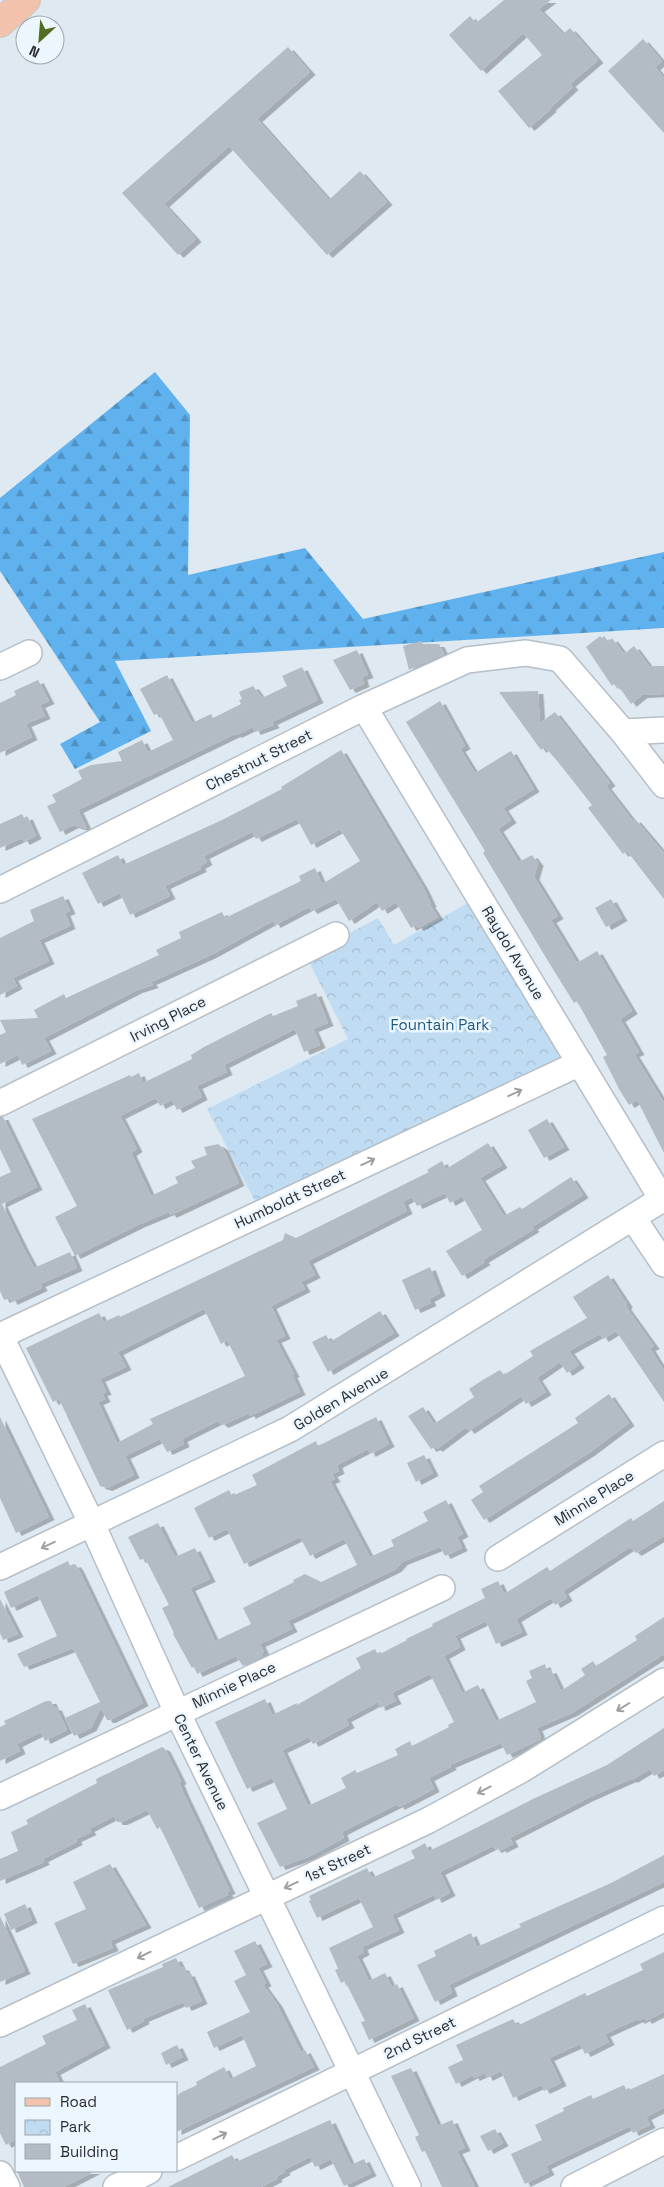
<svg xmlns="http://www.w3.org/2000/svg" width="664" height="2187" viewBox="0 0 664 2187" font-family="'Space Grotesk',sans-serif">
<style>
.forest{fill:url(#forest-firs)}
.park{fill:url(#park-crowns)}
.building{fill:#b3bcc4;fill-rule:evenodd;filter:url(#shadow)}
.lines{fill:none;stroke-linecap:round;stroke-linejoin:round}
.minor-casing{stroke:#b6bfc7;stroke-width:28}
.major-casing{stroke:#c8c8c9;stroke-width:30}
.minor{stroke:#fff;stroke-width:25}
.major{stroke:#f2c2ac;stroke-width:28}
.oneway{stroke:#9fa0a2}
.labels{text-anchor:middle;stroke-width:5;stroke-linejoin:round;paint-order:stroke}
.street-label{font-size:15px;fill:#2a2d30;stroke:#ecf6fe}
.park-label{font-size:15px;fill:#1c5880;stroke:#ecf6fe}
</style>
<defs>
<pattern id="forest-firs" width="22" height="20" patternUnits="userSpaceOnUse" patternTransform="scale(1.25)"><rect width="22" height="20" fill="#60b2ef"/><path d="M5 1l3.5 6h-7zM16 11l3.5 6h-7z" fill="#4f91c2"/></pattern>
<pattern id="park-crowns" width="20" height="18" patternUnits="userSpaceOnUse" patternTransform="scale(1.25)"><rect width="20" height="18" fill="#c0dcf3"/><path d="M2 6a3 3 0 1 1 6 0M12 15a3 3 0 1 1 6 0" fill="none" stroke="#a5bdd1"/></pattern>
<filter id="shadow"><feDropShadow dx="5.5" dy="3" stdDeviation="0" flood-color="#0004"/></filter>
</defs>
<rect width="100%" height="100%" fill="#dfe9f1"/>
<path class="forest" d="M155,372L190,415L188,575L305,548L363,619L664,552V628L115,661L151,731L75,769L60,744L100,722L0,571V498Z"/>
<path class="park" d="M473,900L571,1062L261,1213L207,1109L348,1039L306,956L378,918L394,945Z"/>
<path class="building" d="M504,0H551L539,9L563,34L570,28L598,60L570,84L573,87L550,108L551,109L529,128L498,91L542,55L523,33L481,71L449,35L470,16L476,23Z
M643,39L662,61L655,67L664,78V133L608,71Z
M288,47L310,72L257,119L329,200L360,171L387,202L327,255L229,146L164,204L196,239L178,255L122,193Z
M600,636L602,638L604,636L609,642L612,638L624,654L634,646L649,666H664V694L642,695L631,704L622,691L614,684L612,686L586,647Z
M421,641L423,644H439L444,654L409,670L403,646Z
M357,650L368,675L362,677L364,684L350,690L333,660Z
M302,667L318,700L272,722L274,725L255,732L253,727L236,735L235,734L78,810L87,829L73,825L60,832L47,806L56,802L52,795L82,779L78,771L91,765L122,761L118,752L142,740L148,752L173,740L159,713L154,715L140,689L167,675L192,723L211,714L213,718L241,704L239,700L242,699L239,692L253,686L262,698L287,686L282,676Z
M38,680L49,701L40,705L45,716L26,724L32,737L0,753V703L16,695L14,691Z
M538,691L540,723L555,712L610,783L606,786L633,821L635,819L664,853V899L627,851L623,854L588,808L592,805L558,762L545,747L541,750L499,692Z
M440,701L465,746L460,749L475,773L511,751L534,789L503,808L511,820L498,829L519,862L532,855L538,863L534,877L558,916L551,920L577,963L597,951L632,1011L620,1019L639,1052L634,1054L664,1103V1153L637,1100L629,1105L619,1089L603,1057L607,1055L577,1001L574,1003L551,966L483,853L485,851L406,722Z
M341,750L423,887L431,904L430,905L438,917L418,928L416,925L411,928L396,902L382,911L377,902L349,921L336,899L312,911L309,907L275,925L273,921L211,955L151,982L153,985L137,990L44,1038L51,1051L22,1065L18,1055L0,1064V1035L6,1032L0,1020L38,1018L34,1010L64,994L66,998L159,955L156,950L181,938L179,932L222,912L225,918L301,881L299,876L315,868L322,884L360,861L340,829L311,845L297,819L256,839L252,832L204,856L207,862L200,866L201,869L165,886L170,896L130,915L120,893L98,904L82,873L118,855L123,865L222,820L282,789L281,787Z
M22,814L24,818L27,816L36,836L24,842L22,838L0,848V824Z
M63,896L70,911L65,913L70,926L39,940L49,961L13,978L17,986L0,995V938L34,921L30,910Z
M611,899L622,918L606,927L595,908Z
M316,993L328,1023L313,1029L320,1045L304,1052L295,1029L224,1065L227,1072L197,1086L202,1097L177,1110L172,1100L160,1106L156,1098L120,1116L137,1149L131,1153L151,1196L178,1183L175,1177L195,1168L191,1161L207,1155L204,1147L218,1144L223,1148L239,1183L171,1215L169,1212L140,1224L75,1256L55,1217L77,1206L32,1119L130,1075L131,1077L139,1073L143,1083L192,1059L191,1055L204,1047L271,1013L273,1016L298,1006L296,1001Z
M0,1117H3L37,1187L2,1204L22,1245L34,1268L70,1252L77,1268L40,1284L42,1288L12,1302L10,1298L4,1300L0,1291V1177L11,1172L0,1149Z
M547,1119L564,1147L544,1158L528,1130Z
M488,1143L502,1165L480,1178L504,1216L520,1207L522,1209L571,1177L583,1195L532,1227L534,1229L483,1260L485,1262L462,1276L446,1251L482,1230L462,1196L450,1203L445,1193L417,1206L412,1197L403,1202L407,1211L308,1261L315,1275L301,1282L305,1289L271,1306L285,1336L276,1340L294,1374L292,1375L300,1392L250,1416L249,1413L223,1425L218,1421L182,1439L184,1444L167,1452L160,1439L125,1456L134,1475L107,1488L100,1486L59,1399L53,1402L26,1348L99,1313L104,1322L119,1315L120,1317L283,1240L285,1233L296,1238L429,1172L427,1170L442,1161L446,1169ZM204,1309L221,1344L227,1340L245,1376L150,1419L153,1424L117,1443L98,1402L105,1399L102,1393L106,1392L100,1379L126,1367L118,1352Z
M430,1267L440,1293L429,1299L431,1303L415,1310L402,1280Z
M608,1275L627,1304L626,1307L654,1346L650,1348L664,1371V1402L616,1331L603,1339L600,1334L569,1351L579,1365L567,1373L560,1362L537,1378L546,1392L526,1404L521,1396L469,1431L466,1427L437,1449L435,1447L431,1449L408,1416L423,1407L434,1424L474,1397L469,1389L481,1381L500,1370L504,1375L533,1356L530,1351L587,1318L573,1297Z
M380,1311L394,1333L328,1372L312,1342L326,1335L330,1342Z
M609,1394L629,1423L589,1453L484,1520L471,1500L483,1492L479,1486L578,1423L575,1418Z
M0,1417L49,1517L16,1533L0,1498Z
M376,1417L389,1444L370,1454L368,1449L337,1465L339,1471L332,1474L335,1479L330,1481L370,1557L394,1546L391,1540L428,1521L423,1512L446,1500L463,1534L457,1537L462,1548L445,1556L440,1547L402,1562L396,1569L288,1621L292,1629L260,1644L264,1652L261,1653L263,1656L243,1666L236,1656L197,1674L194,1667L192,1668L173,1634L174,1633L162,1608L169,1605L145,1558L140,1560L128,1537L158,1523L175,1557L195,1548L210,1579L190,1588L215,1641L251,1624L243,1608L294,1582L293,1580L305,1574L321,1582L357,1565L344,1539L310,1556L300,1537L244,1564L227,1529L209,1538L194,1508L229,1490L232,1496L257,1485L252,1475L316,1441L318,1446Z
M424,1455L433,1473L416,1482L407,1463Z
M664,1501V1536L636,1553L630,1547L563,1591L567,1598L555,1605L551,1598L516,1619L522,1632L496,1644L486,1621L455,1636L460,1647L444,1656L462,1693L478,1685L496,1721L536,1702L526,1681L532,1678L529,1671L545,1664L547,1671L551,1670L561,1691L585,1675L581,1669L593,1661L596,1666L637,1640L635,1636L664,1617V1654L572,1713L537,1728L541,1739L507,1755L501,1743L450,1765L451,1767L429,1778L434,1789L399,1807L398,1804L342,1832L344,1838L308,1857L280,1867L257,1823L287,1809L272,1778L247,1789L215,1722L265,1699L272,1715L297,1703V1705L361,1668L356,1658L375,1649L378,1655L407,1640L406,1639L433,1626L432,1624L485,1598L481,1589L498,1581L504,1594L547,1567L550,1571L631,1518L633,1521ZM430,1674L454,1722L448,1725L449,1727L412,1746L410,1741L395,1749L398,1755L357,1773L355,1770L341,1778L346,1788L308,1806L282,1750L309,1737L313,1744L349,1725L346,1719L378,1702L380,1708L396,1701L392,1693Z
M68,1561L70,1566L75,1564L78,1568L143,1703L110,1720H107L101,1708L91,1728L74,1736L65,1718L100,1702L73,1648L24,1667L17,1654L57,1636L38,1595L11,1608L4,1592Z
M0,1599L18,1634L3,1640L0,1633Z
M46,1701H51L54,1708L56,1707L67,1730L45,1741L41,1732L17,1744L20,1751L0,1761V1727L6,1724L4,1721Z
M664,1728V1770L654,1776L650,1769L632,1780L631,1779L588,1798L510,1838L513,1844L501,1850L500,1848L496,1850L493,1846L440,1872L450,1893L436,1900L434,1895L392,1915L399,1930L362,1947L364,1952L357,1956L369,1981L385,1973L392,1987L397,1984L414,2018L369,2040L361,2022L365,2021L345,1981L341,1983L335,1970L338,1969L337,1966L329,1948L373,1927L359,1898L317,1918L309,1901L311,1900L309,1896L367,1868L372,1878L415,1858L411,1851L425,1843L429,1851L464,1834L533,1799L607,1765Z
M162,1747L165,1749L181,1781L179,1782L184,1794L230,1891L227,1892L228,1895L199,1908L160,1827L157,1829L147,1810L122,1822H117L114,1816L89,1829L91,1832L76,1839L77,1842L43,1859L44,1862L0,1881V1859L18,1851L11,1832L28,1824L26,1820L97,1783L96,1779Z
M664,1855V1882L449,1985L452,1993L435,2002L417,1965L436,1956L434,1951L471,1933L477,1947L521,1927L519,1924L611,1883Z
M110,1864L146,1925L110,1941L113,1948L73,1964L54,1923L86,1909L73,1882Z
M25,1904L32,1920L11,1930L4,1914Z
M0,1916L25,1971L0,1982Z
M255,1941L267,1964L258,1968L266,1983L263,1985L277,2004L301,2052L305,2050L314,2067L176,2132V2098L180,2093L197,2085L196,2082L224,2067L230,2079L256,2066L242,2035L214,2048L207,2032L250,2012L234,1981L246,1975L234,1951Z
M664,1952V2012L646,2021L645,2018L639,2021L638,2019L605,2034L609,2042L585,2054L580,2044L549,2058L561,2083L544,2091L541,2085L513,2098L501,2071L487,2078L485,2073L474,2078L473,2075L456,2084L448,2067L463,2060L456,2045L513,2019L517,2026L585,1993L587,1996L643,1970L640,1964Z
M176,1958L181,1968L183,1967L187,1974L189,1973L202,2001L186,2008L183,2002L143,2019L144,2021L127,2030L108,1990L163,1967L162,1964Z
M85,2004L105,2045L55,2072L60,2083H16V2139L6,2145L0,2133V2067L46,2044L42,2036L77,2020L72,2010Z
M177,2045L183,2057L166,2065L161,2053Z
M411,2068L438,2126L452,2120L465,2148L457,2151L475,2187H442L425,2151L422,2152L415,2137L419,2135L391,2076Z
M664,2074V2108L646,2117L650,2125L633,2133L630,2126L546,2166L549,2172L525,2184L511,2154L542,2140L535,2125L564,2111L563,2108L591,2095L593,2099L624,2085L627,2091Z
M330,2120L351,2165L364,2159L371,2173L344,2186L331,2159L315,2167L310,2157L284,2170L285,2172L276,2177L277,2179L261,2187H168L232,2155L236,2162Z
M495,2129L503,2143L488,2151L480,2136Z
M17,2171H95L64,2187H24Z"/>
<g class="lines">
<defs>
<path id="minor" d="M0,667L29,653
M364,707L662,1199
M623,732L664,785
M0,890L364,707L467,660L526,653L560,659L623,732L664,730
M0,1103L336,935
M633,1218L664,1264
M0,1335L92,1524L177,1712L408,2187
M0,1336L580,1063
M498,1558L664,1454
M0,1567L290,1429L664,1198
M0,1797L442,1588
M0,2024L429,1820L521,1770L664,1681
M176,2158L664,1919
M0,2174L7,2187
M116,2187L149,2171
M574,2187L664,2141"/>
<path id="major" d="M0,23L26,0"/>
</defs>
<use href="#minor" class="minor-casing"/>
<use href="#major" class="major-casing"/>
<use href="#minor" class="minor"/>
<use href="#major" class="major"/>
</g>
<defs><path id="oneway-shaft" d="M-6 0H5M1.5-3L5.5 0L1.5 3" fill="none" stroke-width="1.6" stroke-linecap="round" stroke-linejoin="round" transform="scale(1.25)"/></defs>
<g class="oneway">
<use href="#oneway-shaft" transform="translate(515 1093) rotate(-25)"/>
<use href="#oneway-shaft" transform="translate(368 1162) rotate(-25)"/>
<use href="#oneway-shaft" transform="translate(48 1545) rotate(155)"/>
<use href="#oneway-shaft" transform="translate(623 1707) rotate(148)"/>
<use href="#oneway-shaft" transform="translate(484 1790) rotate(152)"/>
<use href="#oneway-shaft" transform="translate(291 1885) rotate(155)"/>
<use href="#oneway-shaft" transform="translate(144 1955) rotate(154)"/>
<use href="#oneway-shaft" transform="translate(220 2136) rotate(-26)"/>
</g>
<g class="labels">
<g class="street-label">
<text transform="translate(259 760) rotate(-27)" y="5">Chestnut Street</text>
<text transform="translate(513 953) rotate(59)" y="5">Raydol Avenue</text>
<text transform="translate(168 1019) rotate(-27)" y="5">Irving Place</text>
<text transform="translate(290 1199) rotate(-25)" y="5">Humboldt Street</text>
<text transform="translate(341 1399) rotate(-31)" y="5">Golden Avenue</text>
<text transform="translate(594 1498) rotate(-32)" y="5">Minnie Place</text>
<text transform="translate(234 1685) rotate(-25)" y="5">Minnie Place</text>
<text transform="translate(201 1762) rotate(64)" y="5">Center Avenue</text>
<text transform="translate(338 1863) rotate(-25)" y="5">1st Street</text>
<text transform="translate(420 2038) rotate(-26)" y="5">2nd Street</text>
</g>
<g class="park-label">
<text x="440" y="1030">Fountain Park</text>
</g>
</g>
<rect x="15" y="2082" width="162" height="90" fill="#ecf6fe" stroke="#9ea6ac"/>
<rect x="25" y="2098" width="25" height="8" fill="#f2c2ac" stroke="#9ea6ac"/>
<text x="60" y="2107" font-size="15" fill="#2a2d30">Road</text>
<rect x="25" y="2120" width="25" height="15" fill="url(#park-crowns)" stroke="#9ea6ac"/>
<text x="60" y="2132" font-size="15" fill="#2a2d30">Park</text>
<rect x="25" y="2144" width="25" height="15" fill="#b3bcc4" stroke="#9ea6ac"/>
<text x="60" y="2157" font-size="15" fill="#2a2d30">Building</text>
<g transform="translate(40 40) rotate(206)"><circle r="24" fill="#ecf6fe" stroke="#9ea6ac"/>
<path d="M0-4L9 19L0 12L-9 19Z" fill="#526d20"/>
<text y="-8" font-size="14" font-weight="bold" text-anchor="middle" fill="#2a2d30">N</text>
</g>
</svg>
